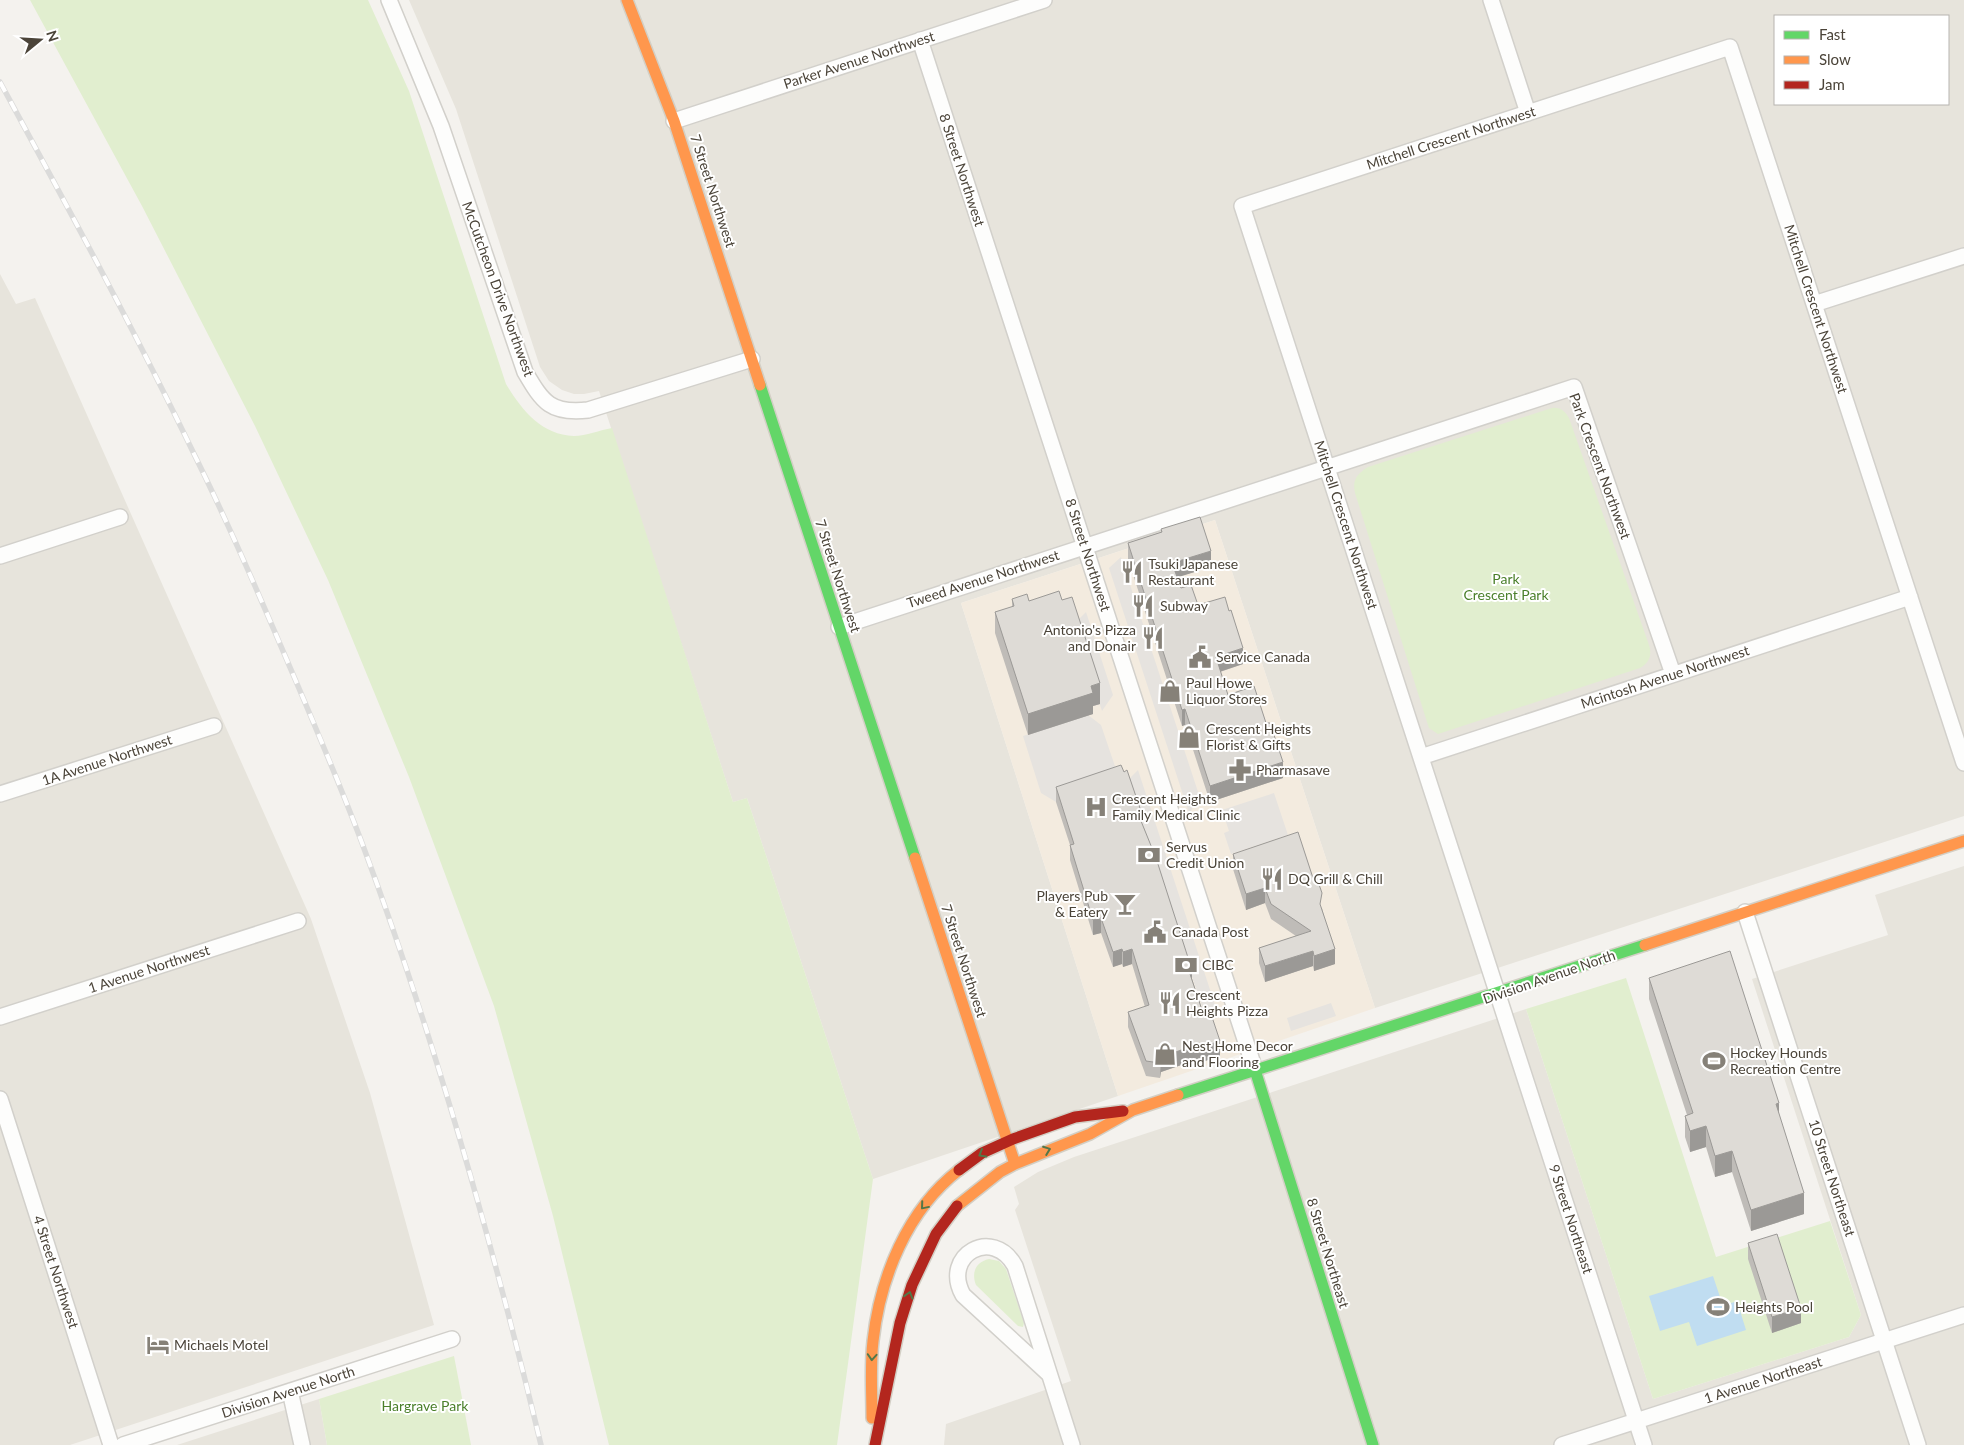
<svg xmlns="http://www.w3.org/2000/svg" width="1964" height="1445" viewBox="0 0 1964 1445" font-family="Lato,sans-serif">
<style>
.residential{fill:#e7e4dc;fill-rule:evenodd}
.commercial{fill:#f3ebdf}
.green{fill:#e1eecf}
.parking{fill:#e6e3df}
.water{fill:#c0ddf1}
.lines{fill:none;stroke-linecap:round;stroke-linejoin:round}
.street-casing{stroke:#d2d0cb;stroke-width:18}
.fast-casing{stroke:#d3cfc5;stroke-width:14}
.slow-casing{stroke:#d3cfc5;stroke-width:14}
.jam-casing{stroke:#d3cfc5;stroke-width:14}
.street{stroke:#fdfdfc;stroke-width:15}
.fast{stroke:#63d668;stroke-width:11}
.slow{stroke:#ff974d;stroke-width:11}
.jam{stroke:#b3261e;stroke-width:11}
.rail-casing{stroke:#dbdbda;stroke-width:5.5}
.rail{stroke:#fff;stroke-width:4;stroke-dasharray:11;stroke-linecap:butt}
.wall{fill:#bfbcb8}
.shaded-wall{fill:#9b9996}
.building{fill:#dedbd6;stroke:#9b9996}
.oneway{stroke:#537749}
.labels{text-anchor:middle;stroke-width:4;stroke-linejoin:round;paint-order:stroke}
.street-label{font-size:14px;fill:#4b4439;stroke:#fff}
.poi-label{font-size:14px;fill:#4b4439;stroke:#fff;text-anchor:start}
.park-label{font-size:14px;fill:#4a7f2a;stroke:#fff}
</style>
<rect width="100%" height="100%" fill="#f4f2ee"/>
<path class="residential" d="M409,0H1964V816L1375,1008L1215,520L961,603L1118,1096L873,1179L747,798L733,802L599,391L584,394H574L562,390L549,381L540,367L456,109ZM1775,16H1948V104H1775Z
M0,274L16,304L35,298L311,919L370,1093L434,1325L70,1445H0Z
M1964,866V1445H944L946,1424L1071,1381L1015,1210L1019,1204L1014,1187L1038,1172L1074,1157L1526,1009L1653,1399L1849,1337L1861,1315L1752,979L1888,935L1875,895Z
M319,1399L327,1445H177Z"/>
<path class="commercial" d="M1215,520L1375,1008L1118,1096L961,603Z"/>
<path class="green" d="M30,0H368L409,91L506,384C521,409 541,435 574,436C586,436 600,430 612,428L733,802L747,798L873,1179L837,1445H609L553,1216L494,1006L409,777L328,580L255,426L142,206Z
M1552,408C1560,407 1565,411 1569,418L1649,645C1652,655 1650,662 1640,668L1438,734L1429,728L1427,722L1355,493C1352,480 1357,474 1368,467Z
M1626,978L1716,1257L1830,1221L1861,1315L1849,1337L1653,1399L1526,1009Z
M989,1259L999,1261L1006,1269L1024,1323L1023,1327L1018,1326L976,1285C971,1272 976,1262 989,1259Z
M454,1356L471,1445H327L319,1399Z"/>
<path class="parking" d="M1121,557L1200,798L1189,813L1109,568Z
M1086,612L1113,695L1102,711L1074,624Z
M1088,715L1101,725L1120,781L1056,802L1041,793L1023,736Z
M1138,770L1217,1011L1210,1021L1206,1018L1126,782Z
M1274,793L1288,835L1231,854L1224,833L1229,831L1222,810Z
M1331,1003L1336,1016L1291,1031L1287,1018Z"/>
<path class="water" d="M1713,1276L1723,1306L1737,1301L1746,1330L1697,1346L1689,1322L1660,1331L1649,1296Z"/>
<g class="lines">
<defs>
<path id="street" d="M389,0L441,126L525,372C543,403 551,414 588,410L752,359
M1491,0L1528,113
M920,40L1255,1070
M674,121L1044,0
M1814,304L1964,256
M0,556L120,517
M839,627L1574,387L1673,674
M1421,757L1910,597
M0,794L214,726
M1745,912L1918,1445
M0,1017L298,921
M0,1099L111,1445
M1049,1374L963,1295C941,1255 993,1226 1015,1266L1072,1445
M290,1391L302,1445
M123,1445L452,1339
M1562,1445L1964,1315
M1644,1445L1242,206L1730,47L1964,763"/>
<path id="fast" d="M760,385L915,858
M1255,1070L1373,1445
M1178,1095C1334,1044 1490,996 1645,945"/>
<path id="slow" d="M627,0L674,121L760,385
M915,858L1015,1164
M1645,945L1964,841
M957,1206L1000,1172L1015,1164L1090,1134L1133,1110L1178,1095
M872,1418C872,1393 870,1366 873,1341C880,1278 907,1210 959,1170"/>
<path id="jam" d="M959,1170L982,1153L1013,1139L1075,1117L1123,1111
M875,1445L900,1323L912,1285L936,1234L957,1206"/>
</defs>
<use href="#street" class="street-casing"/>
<use href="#fast" class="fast-casing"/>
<use href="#slow" class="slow-casing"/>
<use href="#jam" class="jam-casing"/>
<use href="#street" class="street"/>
<use href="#fast" class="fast"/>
<use href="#slow" class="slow"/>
<use href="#jam" class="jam"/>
<defs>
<path id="rail" d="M0,82C67,206 134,329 195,456C231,529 263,604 295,679C318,733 341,787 362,843C435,1039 492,1241 541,1445"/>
</defs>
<use href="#rail" class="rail-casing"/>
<use href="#rail" class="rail"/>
</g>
<path class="wall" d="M1161,529L1211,567L1177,577L1181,588L1198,605L1243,664L1220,672L1228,695L1283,778L1210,802L1185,725L1182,726L1128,559V543L1161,532Z
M1012,599L1029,601L1100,704L1093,706V714L1028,735L995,633V612L1012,607Z
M1056,787L1144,828L1202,1010L1220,1056L1193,1065V1061L1161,1072L1160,1078L1146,1076L1128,1027V1012L1145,1007L1132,964L1123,967L1122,964L1113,967L1101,933L1093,935L1070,860V845L1056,802Z
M1233,854L1322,908L1335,964L1314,971L1313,966L1265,982L1259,963V948L1296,936L1271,919L1265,903L1246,910L1233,869Z
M1649,978L1779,1115L1804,1214L1751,1231L1732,1172L1715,1177L1706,1147L1690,1152L1685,1137V1116L1687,1115L1649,999Z
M1748,1243L1801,1323L1772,1333L1748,1259Z"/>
<path class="shaded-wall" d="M1211,551V567L1172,579V563Z
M1243,648V664L1216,673V657Z
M1100,683V704L1093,706V714L1028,735V714L1091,686Z
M1185,709V725L1182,726V710Z
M1283,762V778L1210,802V786Z
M1265,888V903L1246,910V894Z
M1101,918V933L1093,935V920Z
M1122,949V964L1113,967V952Z
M1132,949V964L1123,967V952Z
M1335,949V964L1314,971V956Z
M1313,951V966L1265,982V966Z
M1192,970V985L1189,971Z
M1220,1041V1056L1193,1065V1050Z
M1193,1046V1061L1161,1072L1160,1078L1161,1057Z
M1779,1103V1124L1776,1104Z
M1706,1126V1147L1690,1152V1131Z
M1732,1151V1172L1715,1177V1156Z
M1804,1193V1214L1751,1231V1210Z
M1801,1308V1323L1772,1333V1317Z"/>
<path class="building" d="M1200,517L1211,551L1172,563L1181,588L1191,585L1198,605L1225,597L1229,611L1231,610L1243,648L1216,657L1228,695L1254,686L1266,723H1270L1283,762L1210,786L1185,709L1182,710L1128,543L1162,532L1161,529Z
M1059,591L1062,600L1072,597L1100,683L1091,686L1093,693L1028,714L995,612L1014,606L1012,599L1027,594L1029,601Z
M1121,765L1124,772L1127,770L1144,820L1141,821L1156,858L1192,970L1189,971L1202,1010L1209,1008L1220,1041L1193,1050V1046L1161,1057L1160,1063L1146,1061L1128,1012L1149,1005L1132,949L1123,952L1122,949L1113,952L1101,918L1093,920L1070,845L1074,844L1056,787Z
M1298,832L1313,878L1316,876L1322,893L1320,904L1335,949L1314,956L1313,951L1265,966L1259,948L1311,931L1271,904L1265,888L1246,894L1233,854Z
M1730,951L1779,1103L1776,1104L1804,1193L1751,1210L1732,1151L1715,1156L1706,1126L1690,1131L1685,1116L1693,1113L1649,978Z
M1777,1234L1801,1308L1772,1317L1748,1243Z"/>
<defs><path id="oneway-chevron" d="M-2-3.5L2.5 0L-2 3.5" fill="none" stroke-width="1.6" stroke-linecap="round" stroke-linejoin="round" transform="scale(1.25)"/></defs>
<g class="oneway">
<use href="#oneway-chevron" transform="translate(1047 1150) rotate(-21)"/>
<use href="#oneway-chevron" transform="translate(982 1154) rotate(150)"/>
<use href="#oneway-chevron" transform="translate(924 1206) rotate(130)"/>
<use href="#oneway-chevron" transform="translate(909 1295) rotate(-73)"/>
<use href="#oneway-chevron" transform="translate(872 1357) rotate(94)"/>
</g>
<defs>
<symbol id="restaurant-bare" viewBox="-9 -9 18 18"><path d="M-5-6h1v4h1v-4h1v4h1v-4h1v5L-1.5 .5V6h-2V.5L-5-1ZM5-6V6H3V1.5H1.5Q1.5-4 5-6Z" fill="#868178" stroke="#fff" stroke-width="2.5" paint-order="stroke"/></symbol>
<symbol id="civic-bare" viewBox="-9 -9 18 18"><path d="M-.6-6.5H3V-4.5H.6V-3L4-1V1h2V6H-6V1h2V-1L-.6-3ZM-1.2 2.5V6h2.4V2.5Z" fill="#868178" stroke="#fff" stroke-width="2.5" paint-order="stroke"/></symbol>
<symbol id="shop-bare" viewBox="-9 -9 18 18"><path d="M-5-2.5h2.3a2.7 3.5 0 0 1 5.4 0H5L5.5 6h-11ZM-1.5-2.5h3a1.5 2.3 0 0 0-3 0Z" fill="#868178" stroke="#fff" stroke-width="2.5" paint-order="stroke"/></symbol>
<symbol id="pharmacy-bare" viewBox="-9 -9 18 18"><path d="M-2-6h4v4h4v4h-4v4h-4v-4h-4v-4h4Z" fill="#868178" stroke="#fff" stroke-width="2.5" paint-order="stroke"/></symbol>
<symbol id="hospital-bare" viewBox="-9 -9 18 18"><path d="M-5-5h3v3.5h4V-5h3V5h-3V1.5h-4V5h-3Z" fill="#868178" stroke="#fff" stroke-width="2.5" paint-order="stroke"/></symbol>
<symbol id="bank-bare" viewBox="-9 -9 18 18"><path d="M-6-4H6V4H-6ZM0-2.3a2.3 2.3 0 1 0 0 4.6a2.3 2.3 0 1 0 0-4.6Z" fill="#868178" stroke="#fff" stroke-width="2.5" paint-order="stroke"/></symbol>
<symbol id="bar-bare" viewBox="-9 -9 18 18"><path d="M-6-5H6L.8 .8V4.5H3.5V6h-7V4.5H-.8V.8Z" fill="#868178" stroke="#fff" stroke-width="2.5" paint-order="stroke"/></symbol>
<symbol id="stadium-bare" viewBox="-9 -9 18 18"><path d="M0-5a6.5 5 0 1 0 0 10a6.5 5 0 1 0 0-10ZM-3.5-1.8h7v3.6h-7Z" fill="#868178" stroke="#fff" stroke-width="2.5" paint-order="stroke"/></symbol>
<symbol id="hotel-bare" viewBox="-9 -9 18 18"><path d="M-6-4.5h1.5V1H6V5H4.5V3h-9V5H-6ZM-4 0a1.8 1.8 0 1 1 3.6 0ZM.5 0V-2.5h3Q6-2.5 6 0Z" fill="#868178" stroke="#fff" stroke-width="2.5" paint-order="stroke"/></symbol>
</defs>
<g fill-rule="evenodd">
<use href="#restaurant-bare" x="1116" y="556" width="32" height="32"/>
<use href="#restaurant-bare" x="1127" y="590" width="32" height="32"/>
<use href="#restaurant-bare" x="1137" y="622" width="32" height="32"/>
<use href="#civic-bare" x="1184" y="641" width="32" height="32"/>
<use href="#shop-bare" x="1154" y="675" width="32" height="32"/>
<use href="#shop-bare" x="1173" y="721" width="32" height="32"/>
<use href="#pharmacy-bare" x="1224" y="754" width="32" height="32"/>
<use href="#hospital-bare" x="1080" y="791" width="32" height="32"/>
<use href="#bank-bare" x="1133" y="839" width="32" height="32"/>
<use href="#restaurant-bare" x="1256" y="863" width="32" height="32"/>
<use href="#bar-bare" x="1109" y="888" width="32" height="32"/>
<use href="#civic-bare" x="1139" y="916" width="32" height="32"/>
<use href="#bank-bare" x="1170" y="949" width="32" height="32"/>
<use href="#restaurant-bare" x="1154" y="987" width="32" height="32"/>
<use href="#shop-bare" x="1149" y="1038" width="32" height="32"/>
<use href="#stadium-bare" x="1698" y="1045" width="32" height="32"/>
<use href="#stadium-bare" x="1702" y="1291" width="32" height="32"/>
<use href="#hotel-bare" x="142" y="1329" width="32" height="32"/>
</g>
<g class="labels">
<g class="street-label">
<text transform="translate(859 60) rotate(-18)" y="5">Parker Avenue Northwest</text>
<text transform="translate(1451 138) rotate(-18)" y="5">Mitchell Crescent Northwest</text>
<text transform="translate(962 170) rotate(72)" y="5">8 Street Northwest</text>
<text transform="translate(713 191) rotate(72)" y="5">7 Street Northwest</text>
<text transform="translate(498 289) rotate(70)" y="5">McCutcheon Drive Northwest</text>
<text transform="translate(1816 309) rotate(72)" y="5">Mitchell Crescent Northwest</text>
<text transform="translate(1600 466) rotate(70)" y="5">Park Crescent Northwest</text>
<text transform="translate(1346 525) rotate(72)" y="5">Mitchell Crescent Northwest</text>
<text transform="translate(1088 555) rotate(72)" y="5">8 Street Northwest</text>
<text transform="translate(838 576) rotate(72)" y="5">7 Street Northwest</text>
<text transform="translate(983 579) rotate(-18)" y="5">Tweed Avenue Northwest</text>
<text transform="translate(1665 677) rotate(-18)" y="5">Mcintosh Avenue Northwest</text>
<text transform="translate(107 760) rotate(-18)" y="5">1A Avenue Northwest</text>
<text transform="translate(964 961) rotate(72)" y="5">7 Street Northwest</text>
<text transform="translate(149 969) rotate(-18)" y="5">1 Avenue Northwest</text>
<text transform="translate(1549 977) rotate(-19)" y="5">Division Avenue North</text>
<text transform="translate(1832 1178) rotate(72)" y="5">10 Street Northeast</text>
<text transform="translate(1571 1219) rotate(72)" y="5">9 Street Northeast</text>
<text transform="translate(1328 1253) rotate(73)" y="5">8 Street Northeast</text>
<text transform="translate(56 1272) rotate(72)" y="5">4 Street Northwest</text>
<text transform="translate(1763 1380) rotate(-18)" y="5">1 Avenue Northeast</text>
<text transform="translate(288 1392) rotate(-18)" y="5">Division Avenue North</text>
</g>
<g class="poi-label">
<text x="1148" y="569">Tsuki Japanese<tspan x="1148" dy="16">Restaurant</tspan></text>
<text x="1160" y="611">Subway</text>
<text x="1136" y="635" text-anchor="end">Antonio's Pizza<tspan x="1136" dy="16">and Donair</tspan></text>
<text x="1216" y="662">Service Canada</text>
<text x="1186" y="688">Paul Howe<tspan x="1186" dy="16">Liquor Stores</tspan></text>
<text x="1206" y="734">Crescent Heights<tspan x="1206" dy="16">Florist &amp; Gifts</tspan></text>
<text x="1256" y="775">Pharmasave</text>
<text x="1112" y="804">Crescent Heights<tspan x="1112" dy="16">Family Medical Clinic</tspan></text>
<text x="1166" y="852">Servus<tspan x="1166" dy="16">Credit Union</tspan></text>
<text x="1288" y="884">DQ Grill &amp; Chill</text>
<text x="1108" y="901" text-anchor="end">Players Pub<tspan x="1108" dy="16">&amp; Eatery</tspan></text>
<text x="1172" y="937">Canada Post</text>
<text x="1202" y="970">CIBC</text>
<text x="1186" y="1000">Crescent<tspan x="1186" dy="16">Heights Pizza</tspan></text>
<text x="1182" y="1051">Nest Home Decor<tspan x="1182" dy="16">and Flooring</tspan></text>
<text x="1730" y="1058">Hockey Hounds<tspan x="1730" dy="16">Recreation Centre</tspan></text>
<text x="1735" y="1312">Heights Pool</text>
<text x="174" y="1350">Michaels Motel</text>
</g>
<g class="park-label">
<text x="1506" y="584">Park<tspan x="1506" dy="16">Crescent Park</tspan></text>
<text x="425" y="1411">Hargrave Park</text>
</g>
</g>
<rect x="1774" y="15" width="175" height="90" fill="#ffffff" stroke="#b7b4b0"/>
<rect x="1784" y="31" width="25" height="8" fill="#63d668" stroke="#b7b4b0"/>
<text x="1819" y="40" font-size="15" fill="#4b4439">Fast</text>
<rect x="1784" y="56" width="25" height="8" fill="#ff974d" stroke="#b7b4b0"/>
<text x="1819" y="65" font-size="15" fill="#4b4439">Slow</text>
<rect x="1784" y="81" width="25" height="8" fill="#b3261e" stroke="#b7b4b0"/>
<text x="1819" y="90" font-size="15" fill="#4b4439">Jam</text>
<g transform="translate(40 40) rotate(72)" stroke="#ffffff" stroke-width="4" paint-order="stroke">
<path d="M0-4L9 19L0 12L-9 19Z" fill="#4b4439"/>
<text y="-8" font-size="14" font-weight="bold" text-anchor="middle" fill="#4b4439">N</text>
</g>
</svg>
